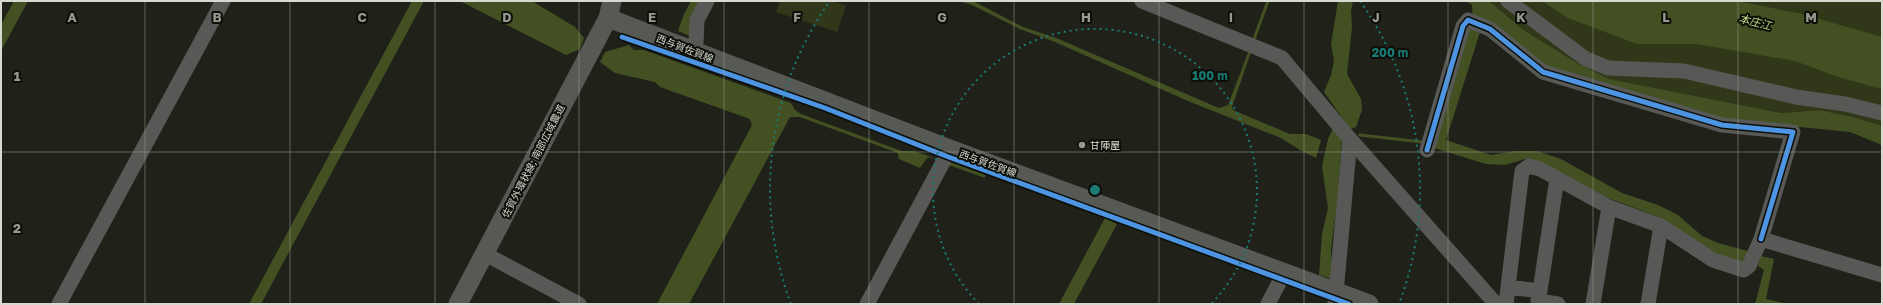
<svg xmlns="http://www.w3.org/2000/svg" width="1883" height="305" viewBox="0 0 1883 305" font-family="'Golos Text','Noto Sans JP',sans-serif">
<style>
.green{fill:#303819}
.water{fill:#435022}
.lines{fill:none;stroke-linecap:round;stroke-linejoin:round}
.stream{stroke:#435022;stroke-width:3}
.minor{stroke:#585956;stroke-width:15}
.major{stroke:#575955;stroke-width:19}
.cycleway-casing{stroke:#0c0e07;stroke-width:8}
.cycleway{stroke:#4d94e3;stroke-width:5}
.grid{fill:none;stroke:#969a90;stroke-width:1;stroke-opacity:0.55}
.ring{fill:none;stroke:#197b73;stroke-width:2;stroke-dasharray:2 4}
.poi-dot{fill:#969a90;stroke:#0c0e07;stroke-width:1.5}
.labels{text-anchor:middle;stroke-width:4;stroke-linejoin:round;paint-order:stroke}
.street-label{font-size:10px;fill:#d6dad0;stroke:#0c0e07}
.poi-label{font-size:10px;fill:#d6dad0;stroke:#0c0e07;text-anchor:start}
.water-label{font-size:11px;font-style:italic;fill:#c0d78a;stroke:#0c0e07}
.grid-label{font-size:13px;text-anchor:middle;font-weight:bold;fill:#969a90;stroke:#0c0e07;stroke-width:4;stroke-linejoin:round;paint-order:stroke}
.centre{fill:#197b73;stroke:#0c0e07;stroke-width:2}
.ring-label{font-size:12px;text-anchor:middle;font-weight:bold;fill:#197b73;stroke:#0c0e07;stroke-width:4;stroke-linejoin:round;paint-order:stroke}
</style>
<rect width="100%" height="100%" fill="#20221a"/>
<path class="green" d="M780,1H833L846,6L837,32L776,12Z
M1489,1H1571L1709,30L1882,83V126L1857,118L1820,110L1781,113L1609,79L1579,64L1525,31Z
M1736,1H1882V54Z"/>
<path class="water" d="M14,1H28L1,51V25Z
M412,1H424L261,304H249Z
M460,1H532L575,27L584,38L580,49L566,55Z
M691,1H704L690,36L678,31L684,14Z
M958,1L975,2L1023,27L1056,38L1219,108L1228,105L1249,50L1251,52L1232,107L1233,110L1290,134H1306L1321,140L1316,158L1300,150L1281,138L1188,101L1055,42L1020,29L972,5Z
M1338,1H1353L1351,11L1352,27L1347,74L1361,99L1362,110L1356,127L1350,129L1324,92L1331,75L1334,61L1331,44Z
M1466,1H1489L1525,31L1579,64L1609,79L1781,113L1820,110L1857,118L1882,126V145L1850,132L1723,119L1549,68L1473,18L1472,5Z
M1542,1H1736L1798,13L1882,37V89L1838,77L1795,61L1697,44H1637L1568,18Z
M1467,26L1480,32L1446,140L1491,155L1515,151H1537L1561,159L1622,193L1658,205L1678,215L1702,236L1718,243L1748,251L1745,263L1719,257L1656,216L1608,198L1543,163L1525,159L1505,165L1486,164L1431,147Z
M629,45L634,50H644L791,103L795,110L801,114L798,117H790L689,304H657L752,125L750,119L660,87L655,82L615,73L600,62L605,52Z
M1333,128L1342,139L1337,204L1331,249L1332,279L1319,275L1322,234L1328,208L1322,166L1328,139Z
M897,151H914L937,159L928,157L920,168L899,159Z
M1105,218L1117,224L1074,304H1059Z
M1761,256L1774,259L1766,299L1788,304H1755L1764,270L1758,266Z"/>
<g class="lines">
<path class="stream" d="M1254,39L1268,1
M799,115L900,152
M1360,135L1422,142
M948,163L984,176"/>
<path class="minor" d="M1142,1L1282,58L1350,139L1496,304
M1508,1L1586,59L1608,68L1684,71L1796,97L1845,104L1882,113
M692,51L696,43L697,20L707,1
M1427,150L1463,26L1468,20L1490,29L1543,72L1722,125L1793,132L1761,239
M485,254L579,304
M1508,287L1522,171L1529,166L1540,169L1609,207L1661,226L1713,260L1744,270L1749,266L1761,239L1882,275
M1540,291L1557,178
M59,304L223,1
M867,304L950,149
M1268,304L1284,273
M1335,304L1350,139
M1506,304L1508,287L1540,291L1538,301L1558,304
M1593,304L1609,207
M1648,304L1661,226"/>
<path class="major" d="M608,18L950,149L1369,304
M458,304L608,18L612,1"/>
<defs>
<path id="cycleway" d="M622,37L825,108L946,156L1349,304
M1427,150L1463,26L1468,20L1490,29L1543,72L1722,125L1793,132L1761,239"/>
</defs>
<use href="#cycleway" class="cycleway-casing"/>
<use href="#cycleway" class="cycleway"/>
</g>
<path class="grid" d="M145,1V304M290,1V304M435,1V304M579,1V304M724,1V304M869,1V304M1014,1V304M1159,1V304M1304,1V304M1448,1V304M1593,1V304M1738,1V304M1,152H1882"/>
<g class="ring">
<path d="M979 304A162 162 0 1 1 1211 304"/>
<path d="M791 304A325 325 0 0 1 830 1M1360 1A325 325 0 0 1 1399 304"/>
</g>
<circle class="poi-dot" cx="1082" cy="145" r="4"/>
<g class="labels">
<g class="street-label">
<text transform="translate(685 48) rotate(21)" y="4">西与賀佐賀線</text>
<text transform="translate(533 161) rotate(-63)" y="4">佐賀外環状線; 南部広域農道</text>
<text transform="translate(988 163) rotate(20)" y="4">西与賀佐賀線</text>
</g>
<g class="poi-label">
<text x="1090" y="149">甘陣屋</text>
</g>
<g class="water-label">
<text transform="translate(1755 22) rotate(14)" y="4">本庄江</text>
</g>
</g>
<g class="grid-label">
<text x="72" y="22">A</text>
<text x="217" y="22">B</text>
<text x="362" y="22">C</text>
<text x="507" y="22">D</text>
<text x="652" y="22">E</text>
<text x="797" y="22">F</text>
<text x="942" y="22">G</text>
<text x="1086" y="22">H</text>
<text x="1231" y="22">I</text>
<text x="1376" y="22">J</text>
<text x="1521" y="22">K</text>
<text x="1666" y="22">L</text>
<text x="1811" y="22">M</text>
<text x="17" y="81">1</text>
<text x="17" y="233">2</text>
</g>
<circle cx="1095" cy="190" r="6" class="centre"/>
<g class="ring-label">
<text x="1390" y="57">200 m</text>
<text x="1210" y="80">100 m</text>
</g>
<rect width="1883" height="305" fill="none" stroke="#d6dad0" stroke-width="4"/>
</svg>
